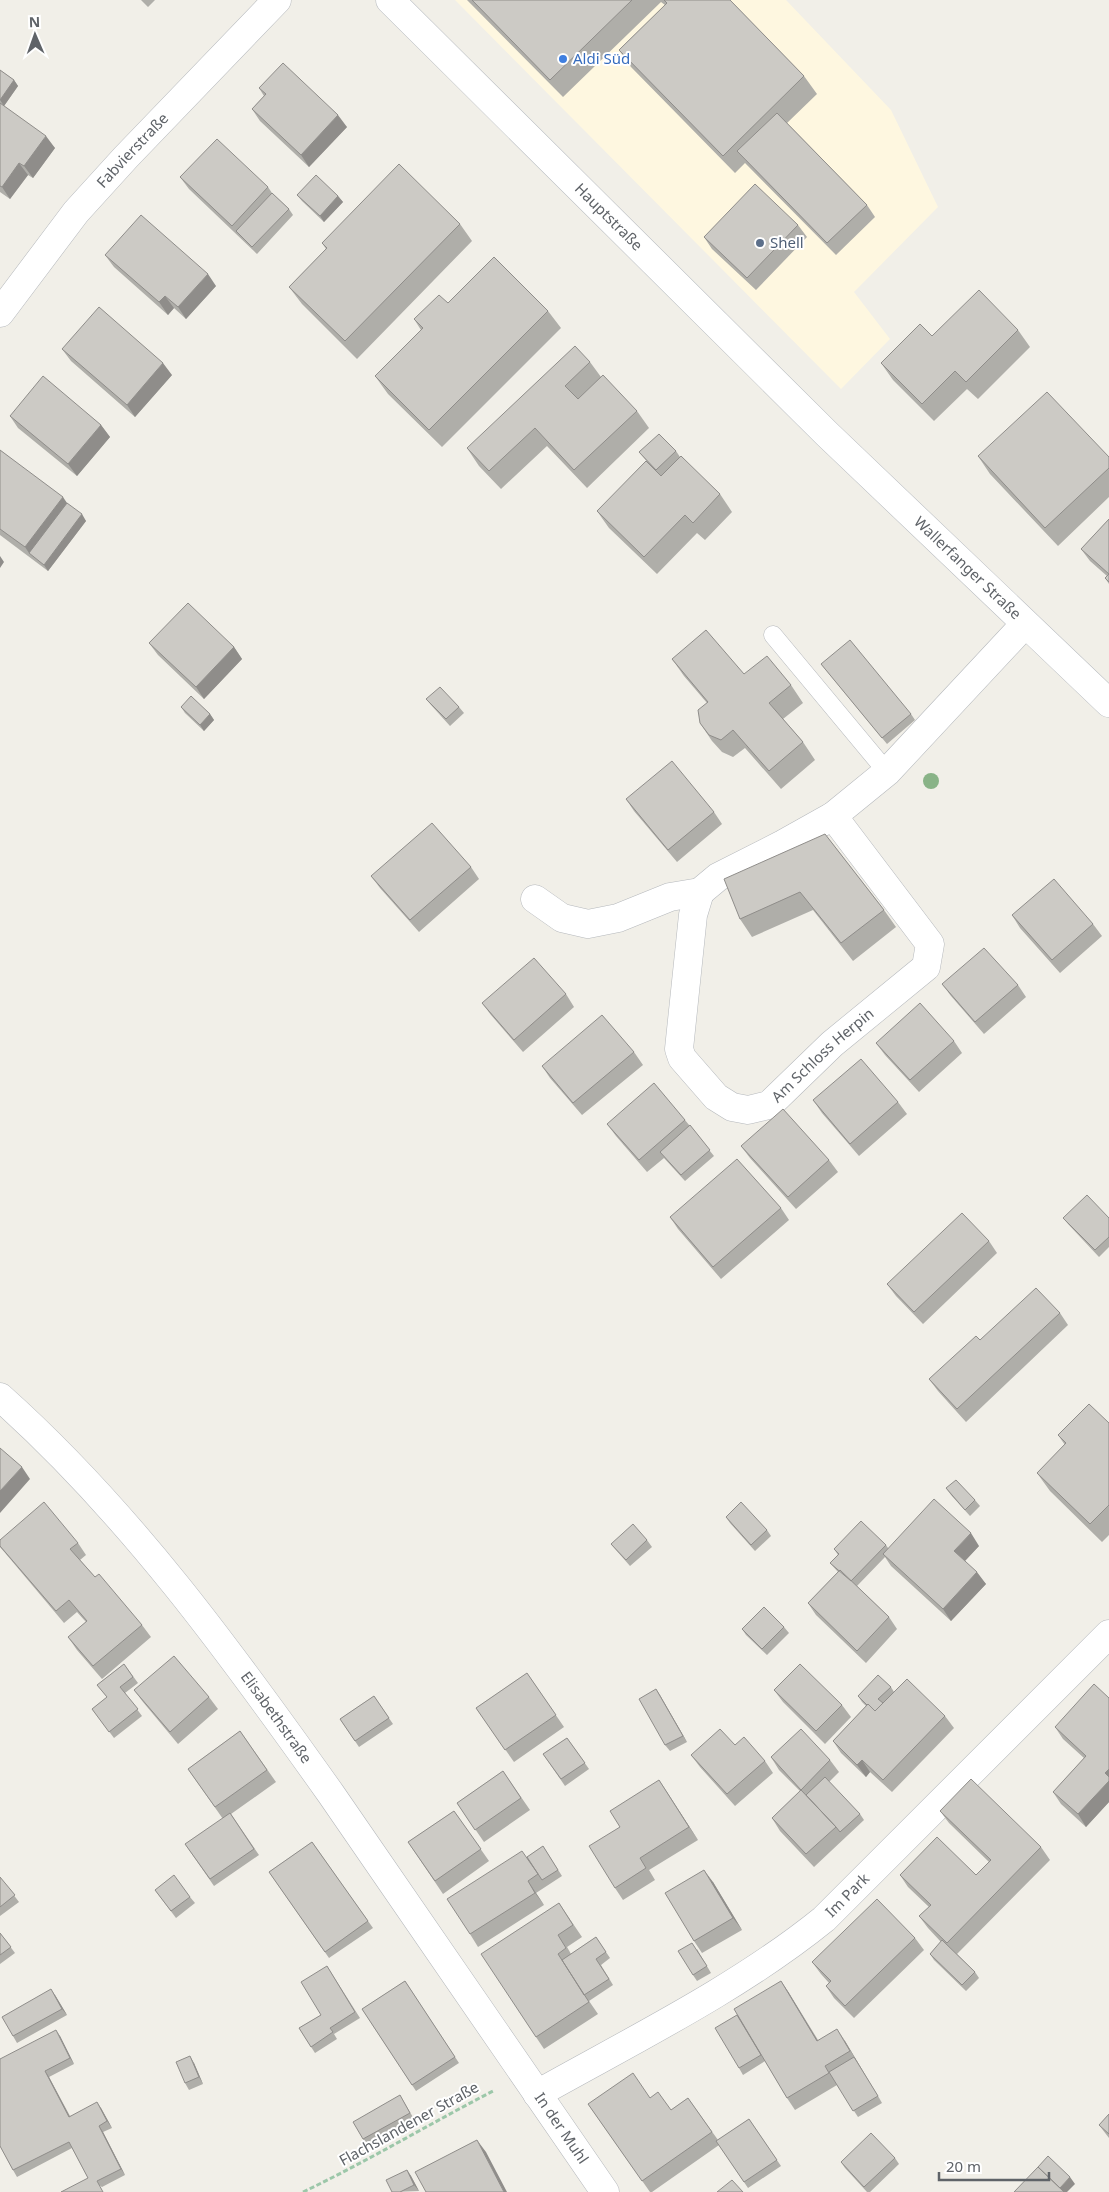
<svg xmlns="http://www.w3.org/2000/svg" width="1109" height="2192" viewBox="0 0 1109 2192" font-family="'Noto Sans',sans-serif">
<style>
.commercial{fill:#fef7e0}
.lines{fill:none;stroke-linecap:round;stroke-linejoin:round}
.service-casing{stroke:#b5b8bc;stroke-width:19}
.minor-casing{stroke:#b5b8bc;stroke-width:29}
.secondary-casing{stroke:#b6babf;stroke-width:29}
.path{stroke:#9cc7a9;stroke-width:3;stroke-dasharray:5 2.5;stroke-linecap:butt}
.service{stroke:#fff;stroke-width:18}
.minor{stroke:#fff;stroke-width:28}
.secondary{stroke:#fff;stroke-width:28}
.tree{fill:#89b387}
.wall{fill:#afaea9}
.shaded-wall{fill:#8f8d8a}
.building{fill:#cccac5;stroke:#8f8d8a}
.shop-dot{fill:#3f7fe0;stroke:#fff;stroke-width:2}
.service-dot{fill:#5c6f8a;stroke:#fff;stroke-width:2}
.labels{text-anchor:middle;stroke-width:4;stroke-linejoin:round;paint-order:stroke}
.shop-label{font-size:15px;fill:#366cbe;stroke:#fff;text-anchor:start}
.street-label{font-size:15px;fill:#5f6368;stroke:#fff}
.service-label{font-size:15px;fill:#4e5e75;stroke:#fff;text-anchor:start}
</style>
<rect width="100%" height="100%" fill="#f1efe8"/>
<path class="commercial" d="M455,0H786L891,110L938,207L854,292L890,339L841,389Z"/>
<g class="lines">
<defs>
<path id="service" d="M773,635L887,772"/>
<g id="minor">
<path id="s1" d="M0,313L76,212L126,157L277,0"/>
<path id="s2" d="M700,892L693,915L679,1049L682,1058L716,1097L732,1107L748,1110L769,1105L832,1044L926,967L930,944L833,816"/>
<path d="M535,899L562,918L588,924L618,918L670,897L700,892L718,877L783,844L833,816L887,772L1025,624"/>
<path id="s3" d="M0,1397C129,1512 231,1653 331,1794C423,1926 514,2059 605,2192"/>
<path id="s4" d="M537,2094C633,2040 739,1988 824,1919L1109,1634"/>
</g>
<g id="secondary">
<path id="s5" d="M390,0L827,434L1109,703"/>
</g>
</defs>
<use href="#service" class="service-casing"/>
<use href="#minor" class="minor-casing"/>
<use href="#secondary" class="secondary-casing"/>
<path class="path" d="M303,2192C368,2161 431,2123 495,2090"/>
<use href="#service" class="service"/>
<use href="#minor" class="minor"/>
<use href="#secondary" class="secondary"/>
</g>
<circle class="tree" cx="931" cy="781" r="8"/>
<path class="wall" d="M141,0H155L148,7Z
M467,0H730L804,76L817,94L787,123L867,205L875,217L836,255L745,163L735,173L631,67L619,50L665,5L661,2L563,97Z
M0,70L14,80L18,86L4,106L55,148L33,178L28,175L10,199L0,192Z
M259,88L347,127L309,167L260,121L252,109L264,96Z
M180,177L268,187L272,193L289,209L293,215L257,254L189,189Z
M297,195L338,196L343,202L324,222L302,201Z
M460,224L472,241L357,359L302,304L289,287L326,249L322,243Z
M798,225L807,237L756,290L712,249L704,237Z
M105,255L216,286L186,319L174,308L168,315L114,267Z
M448,303L548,311L561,328L442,447L388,394L375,376L421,330L414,319Z
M1018,330L1030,347L978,399L967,389L934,421L893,380L881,363L932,336Z
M62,349L172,375L135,417L71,361Z
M590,362L601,377L637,411L649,428L587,488L547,446L501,489L479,466L467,448Z
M10,416L101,425L110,437L77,476L18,428Z
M0,450L67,503L86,521L48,571L0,535Z
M676,451L680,457L720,494L732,512L705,540L697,533L657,574L609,528L597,511L650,465L644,458L639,452Z
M978,456L1109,457V497L1058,546L990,474Z
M1109,519V584L1105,578L1107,576L1090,561L1081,549Z
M149,643L234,647L242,659L204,699L158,655Z
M672,659L744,674L791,685L803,703L783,719L803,742L815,760L781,789L745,748L733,757L722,752L712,741L700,723L707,703L684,676Z
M821,664L911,714L915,720L887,744Z
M426,699L459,707L464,713L450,726L431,705Z
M181,707L210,714L214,720L204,731L185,713Z
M626,799L714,812L722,824L677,862L634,811Z
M825,834L884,910L896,927L853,961L813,910L752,937L740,919Z
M471,867L479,879L419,932L380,888L371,876Z
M1012,915L1093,924L1102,936L1060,973L1020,928Z
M942,984L1018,985L1026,997L984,1034L951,996Z
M566,994L574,1007L523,1052L491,1015L482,1003Z
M954,1041L962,1053L919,1092L885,1055L876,1043Z
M634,1052L643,1065L582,1115L550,1078L542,1066Z
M813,1100L898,1102L907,1114L859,1156L822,1113Z
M685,1120L714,1156L685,1181L664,1158L647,1172L616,1136L607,1124Z
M741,1146L829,1160L838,1172L796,1209L750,1158Z
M781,1208L789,1220L721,1279L678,1229L670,1217Z
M1063,1218H1109V1247L1099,1257L1068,1224Z
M989,1241L997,1253L923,1324L896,1296L887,1284Z
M1060,1313L1068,1325L966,1422L938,1391L929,1379L980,1340Z
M1109,1423V1535L1102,1542L1050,1491L1037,1473L1065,1445L1058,1435Z
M946,1488L975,1500L980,1506L970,1516L951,1495Z
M726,1517L767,1530L771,1536L755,1551L730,1523Z
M0,1540L78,1543L86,1555L80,1560L95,1577L142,1625L151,1637L102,1679L77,1650L68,1637L86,1622L77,1612L64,1623L6,1554L0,1547Z
M647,1540L652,1547L630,1566L616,1550L611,1544Z
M886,1545L888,1548L979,1546L965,1561L986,1584L951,1621L891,1566L885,1557L857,1586L889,1617L897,1629L866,1663L816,1615L808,1603L838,1572L830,1563L838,1555L834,1549Z
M784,1627L789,1633L767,1655L746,1635L742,1629Z
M124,1664L138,1683L125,1693L142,1716L114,1738L92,1709L107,1697L97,1685Z
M527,1673L564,1727L514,1762L476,1708Z
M891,1687L894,1692L945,1716L954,1728L892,1792L870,1772L866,1777L841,1753L833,1741L866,1706L862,1702L858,1696Z
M656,1689L687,1742L670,1751L665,1745Z
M134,1690L209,1697L218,1709L178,1744L143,1702Z
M774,1690L842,1705L851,1717L825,1744L783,1702Z
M374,1696L393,1724L359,1747L340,1719Z
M1109,1698V1802L1086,1827L1061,1804L1053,1792L1084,1758L1063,1739L1055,1727Z
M240,1731L276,1782L231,1814L259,1855L214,1886L185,1844L223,1819L188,1769Z
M567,1738L589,1769L565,1786L543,1754Z
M735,1745L765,1761L773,1773L735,1806L700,1767L691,1755Z
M771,1757L830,1760L839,1772L829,1782L860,1814L864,1820L814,1867L780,1831L772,1818L800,1791L779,1770Z
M503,1771L530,1810L484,1842L457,1803Z
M659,1780L698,1840L649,1870L655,1880L623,1900L615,1888L620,1827Z
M454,1811L489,1861L443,1894L408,1842Z
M940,1811L1041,1847L1050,1860L957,1954L975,1972L979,1978L966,1991L934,1960L930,1954L941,1942L928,1928L919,1916L929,1907L908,1887L900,1875H976L989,1862L949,1823Z
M312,1842L373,1928L329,1958L269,1872Z
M543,1846L562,1876L536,1893L544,1905L478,1947L470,1934L527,1857Z
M0,1877L19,1902L0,1916Z
M713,1882L742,1930L702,1953L694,1941Z
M155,1890L190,1897L195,1903L176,1918Z
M559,1903L582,1937L567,1947L571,1954L596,1937L610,1958L601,1965L613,1985L589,2001L598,2014L544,2049L536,2037Z
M0,1933L15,1953L0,1964Z
M915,1938L924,1950L854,2018L834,1998L826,1986L829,1983L821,1974L812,1962Z
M697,1949L711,1973L697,1981L693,1975Z
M327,1966L360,2018L334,2034L337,2039L315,2053L299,2028L321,2015Z
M405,1981L459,2063L416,2091L362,2009Z
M781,1981L789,1993L818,2040L845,2041L882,2103L858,2117L837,2085L795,2110L787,2098L765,2061L743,2075L739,2068L737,2015Z
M55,1995L67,2015L17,2043L13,2036Z
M60,2036L74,2064L49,2077L70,2116L101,2108L112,2128L103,2132L125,2175L102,2187L88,2178L72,2148L17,2177L13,2170L0,2146Z
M194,2063L203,2084L189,2090L185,2083Z
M400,2095L414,2119L367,2146L363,2139Z
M650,2098L671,2110L688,2098L718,2140L749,2119L781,2166L748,2188L719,2145L652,2192H650L588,2104Z
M1109,2114V2138L1099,2125Z
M895,2158L899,2164L870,2192H867L845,2168L841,2162Z
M407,2170L411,2176L419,2191L392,2192Z"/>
<path class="shaded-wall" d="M14,80L18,86L4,106L0,100Z
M338,115L347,127L309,167L301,155Z
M46,136L55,148L33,178L24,166Z
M19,163L28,175L10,199L2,187Z
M338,196L343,202L324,222L320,216Z
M208,274L216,286L186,319L178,307Z
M165,296L174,308L168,315L159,302Z
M163,363L172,375L135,417L127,405Z
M101,425L110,437L77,476L68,464Z
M63,497L71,509L29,553L25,547Z
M82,514L86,521L48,571L44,565Z
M0,556L4,562L0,568Z
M234,647L242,659L204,699L196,687Z
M210,714L214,720L204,731L200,725Z
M22,1467L30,1479L0,1513V1491Z
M971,1533L979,1546L963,1563L954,1551Z
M977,1572L986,1584L951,1621L943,1609Z
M656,1689L660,1695L687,1742L683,1736Z
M862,1760L870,1772L866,1777L857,1765Z
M1109,1769V1779L1105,1773Z
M659,1780L667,1792L698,1840L689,1827Z
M1109,1781V1802L1086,1827L1078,1814Z
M704,1870L713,1882L742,1930L733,1918Z
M528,1881L544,1905L535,1893Z
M781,1981L789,1993L825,2053L817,2041Z
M51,1989L55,1995L67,2015L62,2009Z
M837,2029L845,2041L882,2103L878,2096Z
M56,2030L60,2036L74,2064L70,2058Z
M190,2056L194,2063L203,2084L199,2077Z
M45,2071L49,2077L73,2123L69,2117Z
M97,2102L101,2108L112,2128L107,2121Z
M99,2126L103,2132L125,2175L121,2169Z
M477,2140L486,2152L507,2192H504Z
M407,2170L411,2176L419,2191L414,2185Z
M1070,2177L1075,2184L1067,2192H1061L1059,2189Z"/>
<path class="building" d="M472,0H632L550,80Z
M664,0H730L804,76L723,156L619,50L667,3Z
M283,63L338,115L301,155L252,109L266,94L259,88Z
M0,70L14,80L0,100Z
M0,103L46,136L24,166L19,163L2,187L0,186Z
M777,113L867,205L827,243L737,151Z
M217,139L268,187L232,226L180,177Z
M399,164L460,224L345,341L289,287L327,248L322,243Z
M316,175L338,196L320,216L297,195Z
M755,184L798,225L747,278L704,237Z
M272,193L289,209L252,247L236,231Z
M141,215L208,274L178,307L165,296L159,302L105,255Z
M494,257L548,311L429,430L375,376L423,328L414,319L439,295L448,303Z
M979,290L1018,330L966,382L955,371L922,404L881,363L920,324L932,336Z
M99,307L163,363L127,405L62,349Z
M575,346L590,362L565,386L578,399L603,375L637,411L574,470L535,428L489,471L467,448Z
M43,376L101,425L68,464L10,416Z
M1047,392L1109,457V468L1045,528L978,456Z
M659,434L676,451L656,470L639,452Z
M0,450L63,497L25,547L0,529Z
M681,456L720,494L693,523L685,515L644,557L597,511L646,461L661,476Z
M67,503L82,514L44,565L29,553Z
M1109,519V582L1105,578L1109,574L1081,549Z
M188,603L234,647L196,687L149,643Z
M706,630L744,674L767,656L791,685L769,703L803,742L769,771L733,730L721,740L709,735L700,723L698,710L708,702L672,659Z
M850,640L911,714L882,738L821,664Z
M440,687L459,707L446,719L426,699Z
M191,696L210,714L200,725L181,707Z
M672,761L714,812L668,850L626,799Z
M432,823L471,867L410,920L371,876Z
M825,834L884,910L841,943L800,892L740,919L724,879Z
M1054,879L1093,924L1052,960L1012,915Z
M984,948L1018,985L975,1022L942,984Z
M534,958L566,994L514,1040L482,1003Z
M920,1003L954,1041L910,1080L876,1043Z
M602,1015L634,1052L573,1103L542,1066Z
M861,1059L898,1102L850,1144L813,1100Z
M654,1083L685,1120L639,1160L607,1124Z
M783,1109L829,1160L788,1197L741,1146Z
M690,1125L710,1150L681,1175L660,1152Z
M737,1159L781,1208L713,1267L670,1217Z
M1087,1195L1109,1218V1237L1095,1250L1063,1218Z
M962,1213L989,1241L914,1312L887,1284Z
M1036,1288L1060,1313L957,1409L929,1379L976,1336L980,1340Z
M1089,1404L1109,1423V1505L1090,1524L1037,1473L1066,1443L1058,1435Z
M0,1448L22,1467L0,1491Z
M956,1480L975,1500L965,1510L946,1488Z
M934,1499L971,1533L954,1551L977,1572L943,1609L883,1554Z
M44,1502L78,1543L70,1549L95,1577L99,1574L142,1625L93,1666L68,1637L87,1621L69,1600L56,1611L0,1546V1540Z
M741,1502L767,1530L751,1545L726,1517Z
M861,1521L886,1545L851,1581L830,1563L839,1554L834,1549Z
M633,1524L647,1540L626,1560L611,1544Z
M840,1570L889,1617L857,1651L808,1603Z
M764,1607L784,1627L762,1649L742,1629Z
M174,1656L209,1697L170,1732L134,1690Z
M124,1664L133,1677L120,1687L138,1709L109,1732L92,1709L107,1697L97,1685Z
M800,1664L842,1705L816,1731L774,1690Z
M527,1673L556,1715L505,1750L476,1708Z
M878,1675L891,1687L878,1699L883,1703L875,1711L868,1704L867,1705L858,1696Z
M907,1679L945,1716L883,1780L862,1760L857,1765L833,1741L868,1704L875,1711Z
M1094,1684L1109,1698V1769L1105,1773L1109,1777V1781L1078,1814L1053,1792L1086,1756L1055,1727Z
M656,1689L683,1736L665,1745L639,1699Z
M374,1696L389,1718L355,1741L340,1719Z
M720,1729L735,1745L744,1737L765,1761L727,1794L691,1755Z
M801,1729L830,1760L801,1790L771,1757Z
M240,1731L267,1770L215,1807L188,1769Z
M567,1738L585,1763L561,1779L543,1754Z
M503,1771L521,1798L475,1830L457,1803Z
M825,1777L860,1814L840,1832L836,1827L806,1795Z
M971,1779L1041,1847L947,1943L919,1916L931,1905L900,1875L937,1837L976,1875L991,1860L940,1811Z
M659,1780L689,1827L640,1858L646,1868L615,1888L589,1846L620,1827L610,1811Z
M801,1790L836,1827L806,1854L772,1818Z
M454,1811L481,1849L435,1881L408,1842Z
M230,1813L254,1849L210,1879L185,1844Z
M312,1842L368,1921L325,1952L269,1872Z
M543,1846L558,1870L542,1880L527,1857Z
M522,1851L538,1874L528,1881L535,1893L470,1934L447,1899Z
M704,1870L733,1918L694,1941L665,1893Z
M174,1875L190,1897L171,1911L155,1890Z
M0,1877L15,1895L0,1907Z
M877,1899L915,1938L845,2006L826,1986L831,1981L812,1962Z
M559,1903L573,1925L558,1935L566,1948L558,1954L589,2002L536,2037L481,1954Z
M0,1933L11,1947L0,1955Z
M596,1937L606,1952L596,1959L609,1979L584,1995L562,1960Z
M942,1940L975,1972L962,1985L930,1954Z
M692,1943L707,1966L693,1975L678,1951Z
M327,1966L355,2012L330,2028L333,2032L311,2047L299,2028L321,2015L301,1982Z
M405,1981L455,2057L412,2085L362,2009Z
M781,1981L817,2041L837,2029L850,2051L825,2066L829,2073L787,2098L734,2009Z
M51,1989L62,2009L13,2036L2,2017Z
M737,2015L761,2055L739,2068L715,2028Z
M56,2030L70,2058L45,2071L69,2117L97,2102L107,2121L99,2126L121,2169L97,2181L103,2192H61L88,2178L69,2142L13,2170L0,2146V2059Z
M190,2056L199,2077L185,2083L176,2062Z
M854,2057L878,2096L853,2111L829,2072Z
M633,2073L650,2098L658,2092L671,2110L688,2098L712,2132L642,2181L588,2104Z
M400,2095L410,2113L363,2139L353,2122Z
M1109,2114V2134L1099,2125Z
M749,2119L777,2160L744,2182L716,2141Z
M871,2133L895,2158L864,2187L841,2162Z
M477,2140L504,2192H426L415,2172Z
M1048,2156L1070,2177L1060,2188L1038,2167Z
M1038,2167L1064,2192H1014Z
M407,2170L414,2185L400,2192H392L386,2180Z
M732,2180L743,2192H717Z"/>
<circle class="shop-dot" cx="563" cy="59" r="5"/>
<circle class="service-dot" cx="760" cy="243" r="5"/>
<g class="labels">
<g class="shop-label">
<text x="573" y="64">Aldi Süd</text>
</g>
<g class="street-label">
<text dy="5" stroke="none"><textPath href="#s1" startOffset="210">Fabvierstraße</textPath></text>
<text dy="5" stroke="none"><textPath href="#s5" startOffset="308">Hauptstraße</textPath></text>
<text dy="5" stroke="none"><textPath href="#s5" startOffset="810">Wallerfanger Straße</textPath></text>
<text dy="5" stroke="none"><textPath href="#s2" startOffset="350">Am Schloss Herpin</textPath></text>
<text dy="5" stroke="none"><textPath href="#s3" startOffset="424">Elisabethstraße</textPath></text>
<text dy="5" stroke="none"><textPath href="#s4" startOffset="370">Im Park</textPath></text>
<text transform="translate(409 2124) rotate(-29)" y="5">Flachslandener Straße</text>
<text dy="5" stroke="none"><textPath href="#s3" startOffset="924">In der Muhl</textPath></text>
</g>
<g class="service-label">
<text x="770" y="248">Shell</text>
</g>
</g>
<g transform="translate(35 35) rotate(358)" stroke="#ffffff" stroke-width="4" paint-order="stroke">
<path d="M0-4L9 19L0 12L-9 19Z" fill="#5f6368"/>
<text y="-8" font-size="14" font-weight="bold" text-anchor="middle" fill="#5f6368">N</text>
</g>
<path d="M939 2172v8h110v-8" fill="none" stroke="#5f6368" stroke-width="2.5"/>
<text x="946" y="2172" font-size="15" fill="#5f6368" stroke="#ffffff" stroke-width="4" paint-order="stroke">20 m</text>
</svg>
